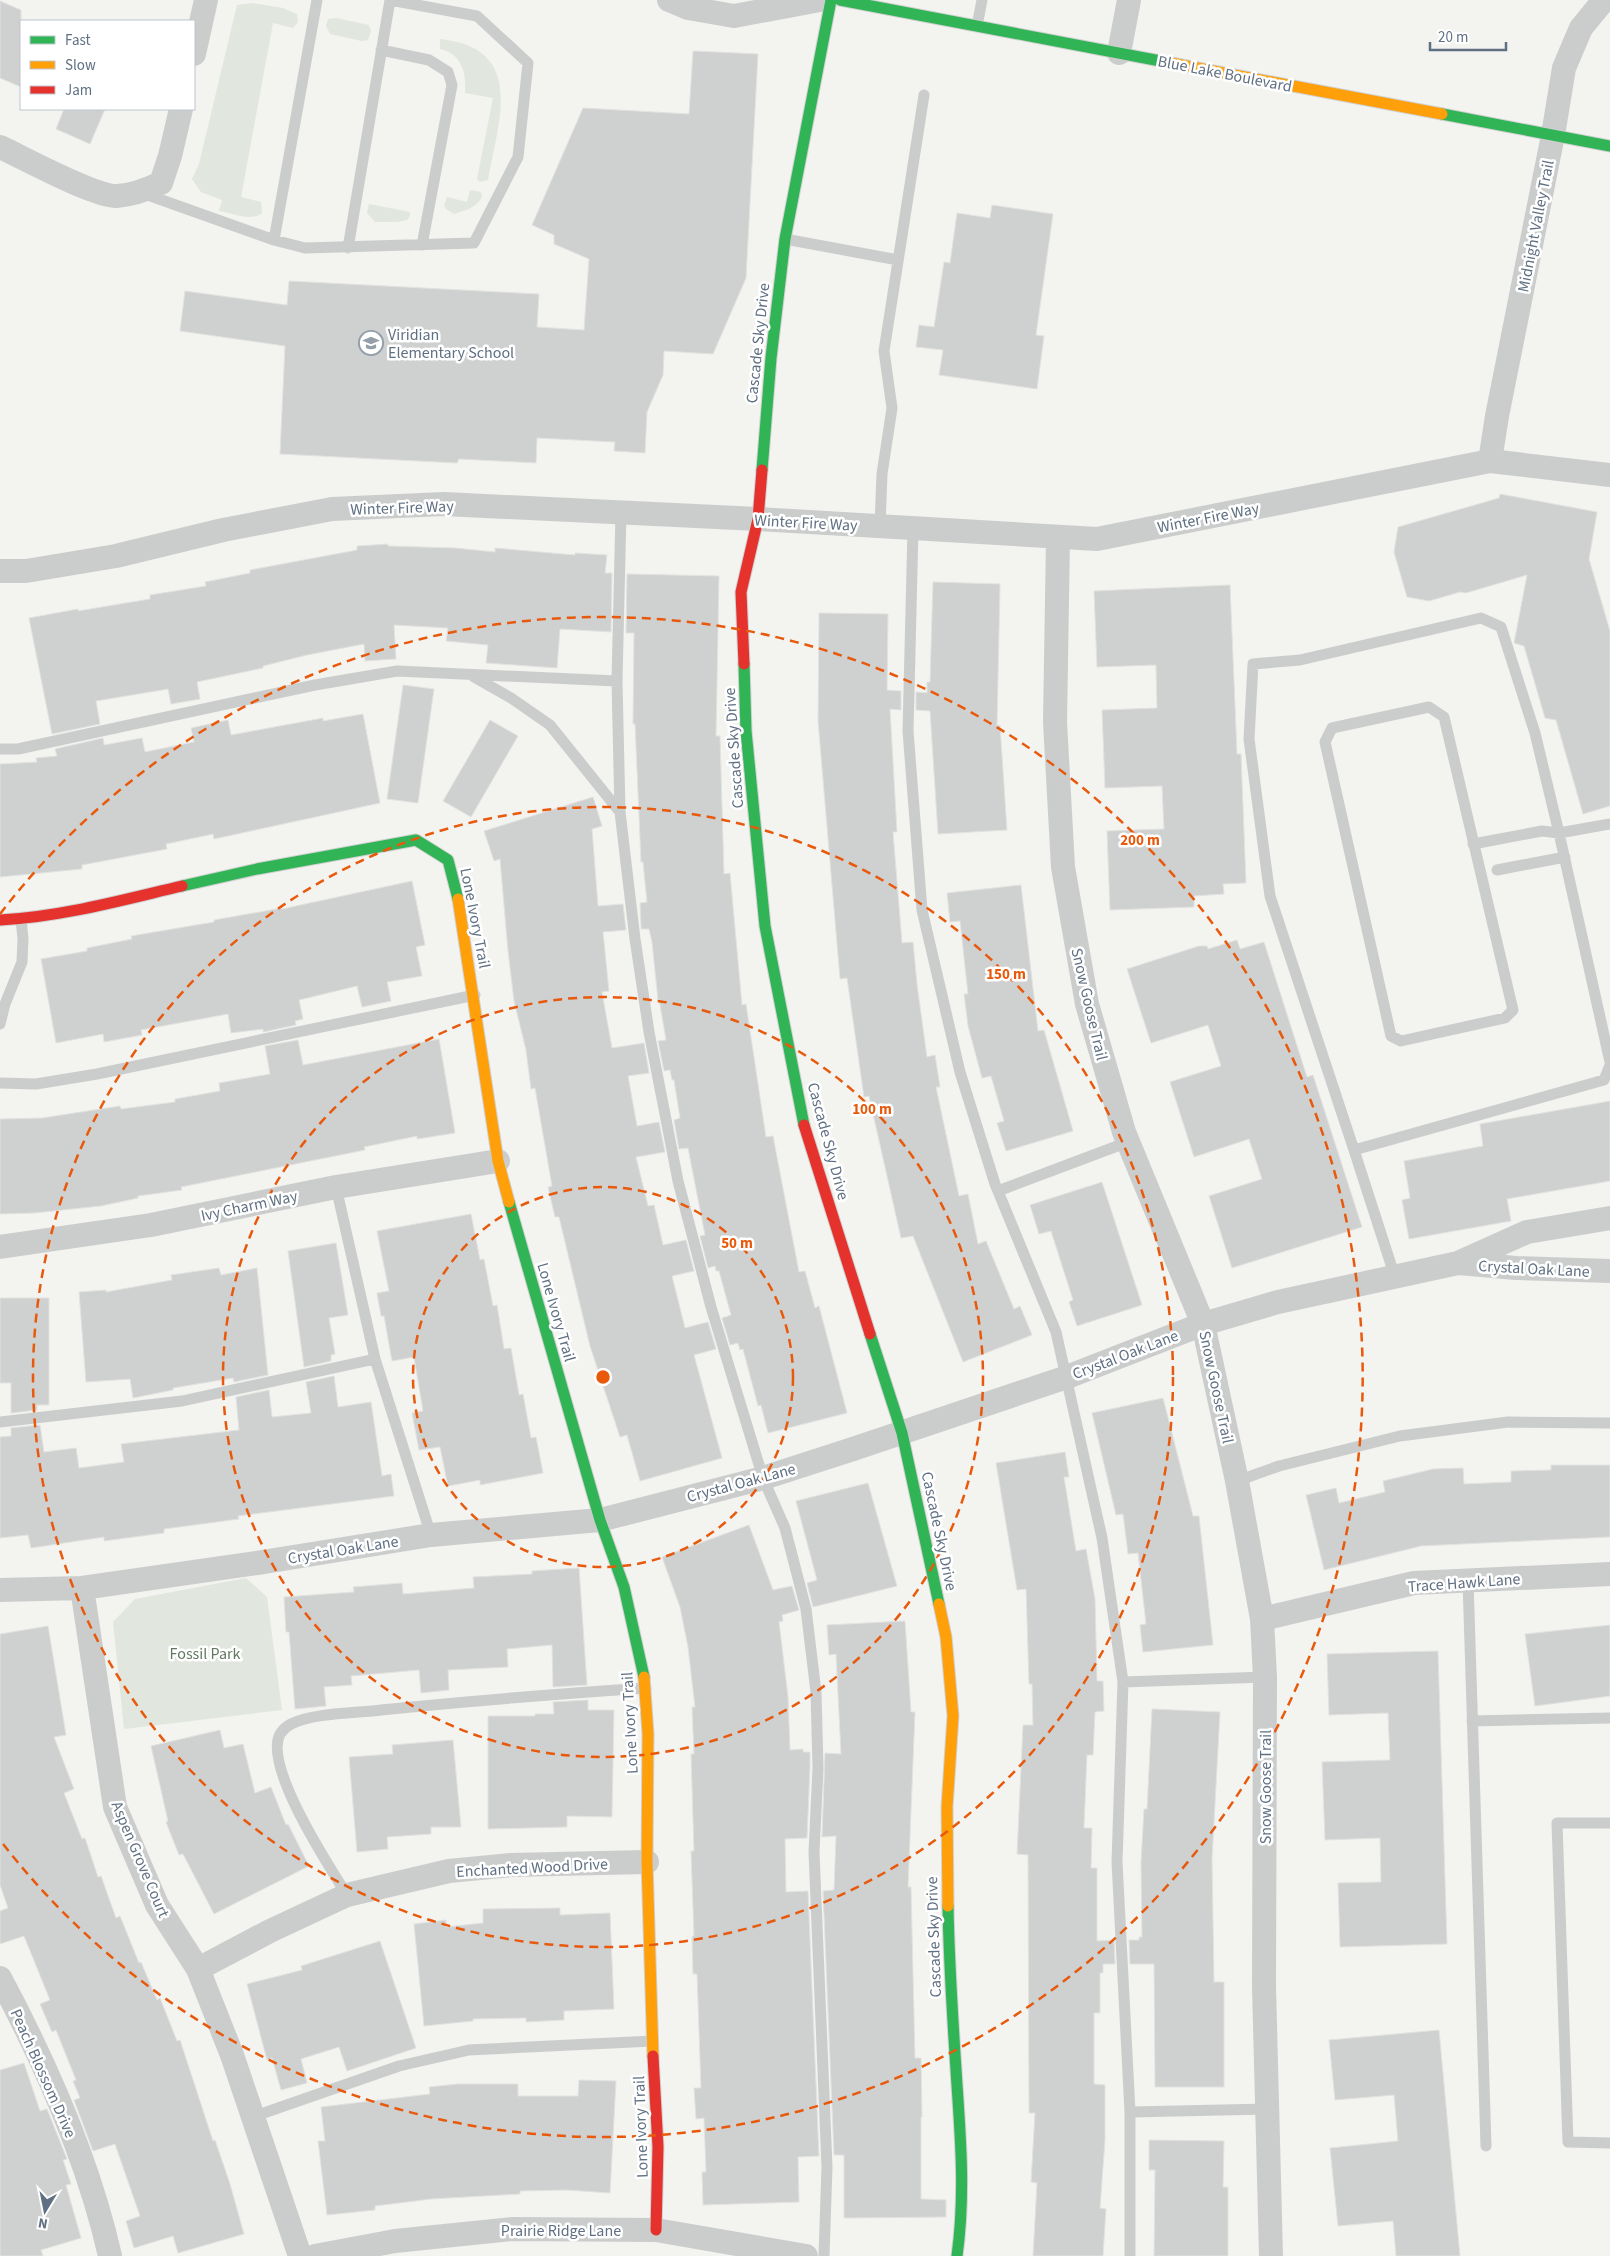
<svg xmlns="http://www.w3.org/2000/svg" width="1610" height="2256" viewBox="0 0 1610 2256" font-family="'Source Sans 3',sans-serif">
<style>
.green{fill:#e1e6de}
.building{fill:#cfd0d0;stroke:#e2e2e0}
.lines{fill:none;stroke-linecap:round;stroke-linejoin:round}
.fast-casing{stroke:#d0d1d1;stroke-width:13}
.slow-casing{stroke:#d0d1d1;stroke-width:13}
.jam-casing{stroke:#d0d1d1;stroke-width:13}
.lane{stroke:#cbcdcd;stroke-width:11}
.street{stroke:#cbcdcd;stroke-width:24}
.fast{stroke:#30b455;stroke-width:11}
.slow{stroke:#ff9f0a;stroke-width:11}
.jam{stroke:#e5322d;stroke-width:11}
.ring{fill:none;stroke:#e8590c;stroke-width:2.5;stroke-dasharray:9 6}
.labels{text-anchor:middle;stroke-width:5;stroke-linejoin:round;paint-order:stroke}
.street-label{font-size:16px;fill:#607083;stroke:#fff}
.poi-label{font-size:16px;fill:#607083;stroke:#fff;text-anchor:start}
.park-label{font-size:16px;fill:#627960;stroke:#fff}
.centre{fill:#e8590c;stroke:#fff;stroke-width:2.5}
.ring-label{font-size:15px;text-anchor:middle;font-weight:bold;fill:#e8590c;stroke:#fff;stroke-width:5;stroke-linejoin:round;paint-order:stroke}
</style>
<rect width="100%" height="100%" fill="#f3f3f0"/>
<path class="green" d="M253,3L283,8L297,14L298,22L293,28L273,23L241,197L261,202L262,213C249,222 234,213 219,211L222,200L201,192L192,179L199,164L237,5Z
M336,18L369,25L371,31L368,40L362,41L330,34L326,26L328,19Z
M440,39C527,48 498,122 488,180L480,182L477,179L493,98L465,93C467,73 461,53 440,49Z
M470,190L481,192L482,197C476,208 466,210 454,214L446,209L444,205L447,197L467,202Z
M369,204L410,212V216L407,220L397,222H375L367,213Z
M246,1578L267,1597L282,1710L124,1729L113,1622L135,1599Z"/>
<path class="building" d="M0,1L21,10V87L0,78Z
M693,51L758,54L746,278L713,354L664,351L663,375L647,412L645,453L614,451L615,442L537,438L536,463L459,459L457,463L280,454L285,346L180,331L185,291L287,305L289,281L539,294L537,327L584,330L589,259L554,244V235L532,225L583,108L689,114Z
M64,109H105L90,144L56,129Z
M992,205L1053,214L1036,335L1044,336L1037,389L939,375L943,350L916,347L919,325L934,327L944,262L950,263L957,213L990,218Z
M1500,494L1597,512L1589,559L1610,631V806L1583,814L1556,720L1545,718L1524,646L1514,643L1527,575L1466,593L1460,592L1429,601L1407,597L1394,552L1398,527L1499,498Z
M388,544V546L455,548L495,552V548L575,555V553L607,555L605,573H612L611,632L560,629L557,668L486,663L488,645L446,641L448,628L394,625L396,659L365,661L364,644L307,655L263,666V668L197,682L200,699L171,704L168,689L96,701L100,724L52,734L29,618L78,609V611L150,599V595L206,586L205,582L250,573V570L357,550V546Z
M627,574L719,576L716,736H720L724,874L730,873L742,1005L746,1004L766,1137L773,1136L799,1272L805,1271L815,1308L819,1306L847,1413L768,1433L761,1405L758,1406L743,1349L740,1350L738,1343L730,1345L722,1318L731,1315L719,1271H716L715,1266L708,1268L700,1236L705,1235L688,1148L679,1149L674,1120L680,1118L674,1080H672L670,1070L664,1071L658,1041L666,1040L659,999L658,1000L652,942L649,929H641V925L640,903L647,902L643,862H641L635,724H633L634,633H626Z
M933,582L1000,584L997,726L1000,725L1007,830L938,834L930,711L916,710V692L927,693V682H930Z
M1230,585L1237,754H1241L1246,883L1223,884L1224,894L1194,896V907L1110,910L1107,831L1164,829L1162,786L1105,788L1102,710L1157,708L1156,665L1097,667L1094,591Z
M819,613L888,614L887,690L901,691V710L890,709L897,832H893L902,943L913,942L917,984L927,1057L935,1055L940,1087H936L959,1196L968,1194L978,1244L986,1241L1014,1309L1020,1306L1032,1335L963,1362L913,1236L901,1238L869,1096L864,1097L847,978L840,979L818,721Z
M403,685L434,689L418,803L387,799Z
M363,714L380,803L214,839L213,834L166,844L167,849L82,865V869L0,877V764L37,762L36,758L57,756L55,749L103,738L104,745L142,738L145,752L194,742L191,728L228,720L231,735L323,718V721Z
M490,720L518,736L471,817L443,801Z
M593,797L602,826L592,829L598,906L623,904L626,930L603,932L609,991L602,992L612,1048L644,1043L649,1073L628,1076L637,1126L659,1122L665,1152L636,1157L648,1206L654,1205L663,1245L686,1240L694,1271L672,1276L685,1328L708,1322L716,1349L694,1355L722,1458L640,1481L627,1435L620,1437L590,1346L559,1217H555L548,1187L552,1186L535,1088L531,1089L526,1050L514,1001L508,951L500,859L494,861L484,831Z
M412,881L425,945L416,947L422,976L387,982L391,1001L362,1007L357,986L299,1000L303,1019L295,1021L296,1025L263,1032V1029L231,1033L228,1014L141,1030L142,1035L104,1042L103,1034L56,1043L41,959L87,951V948L132,939L131,936L214,922V920L282,908V909Z
M1021,885L1038,1031L1044,1030L1073,1131L1006,1151L997,1123L1004,1121L991,1076L982,1078L968,1026L964,994H968L960,921L950,922L947,893Z
M1237,940L1240,949L1264,942L1307,1077L1313,1075L1362,1227L1232,1268L1209,1196L1262,1179L1249,1139L1194,1157L1170,1082L1221,1066L1208,1025L1151,1043L1127,969L1199,946H1207L1208,949Z
M439,1039L455,1133L417,1139V1136L364,1147L365,1150L181,1187L182,1190L138,1196V1198L101,1206L34,1213L0,1214V1119L42,1118L120,1106L121,1109L175,1102V1099L220,1091L219,1083L270,1074L265,1046L298,1040L303,1065Z
M1610,1101V1181L1507,1199L1511,1221L1409,1239L1402,1200L1410,1198L1404,1161L1483,1146L1480,1124Z
M1102,1182L1142,1305L1077,1326L1069,1302L1073,1300L1051,1231L1039,1234L1030,1205Z
M471,1214L480,1260L484,1259L493,1306L497,1305L504,1349L511,1348L519,1395L523,1394L531,1438L536,1437L543,1473L480,1485V1480L448,1486L440,1447L419,1450L412,1413L423,1411L414,1357L392,1361L384,1316H381L377,1293L389,1291L377,1231Z
M336,1243L348,1315L329,1318L335,1354L331,1355V1361L304,1367L288,1251Z
M219,1268L221,1275L257,1268L268,1375L234,1382L233,1378L173,1388V1390L133,1398L130,1379L86,1382L79,1292L106,1290V1292L172,1280L171,1275Z
M0,1298H49V1405H37V1410L11,1413V1383H0Z
M334,1376L338,1407L371,1402L382,1476L391,1474L394,1496L238,1516L239,1519L164,1529V1533L104,1541V1537L31,1548L28,1535L0,1538V1437L11,1436V1428L40,1425L44,1452L76,1448L79,1468L124,1462L121,1444L239,1430L236,1397L269,1390L272,1417L311,1413L306,1382Z
M1163,1398L1193,1516H1199L1213,1645L1143,1652L1140,1625L1146,1624L1138,1553L1128,1554L1123,1514L1116,1515L1092,1413Z
M1065,1452L1069,1477H1064L1076,1551L1086,1549L1095,1599L1097,1681H1103L1104,1711L1095,1712L1093,1755H1087L1084,1828H1092L1091,1868H1097V1941L1114,1940L1115,1964H1103V1973H1100V2013H1094V2084L1105,2085V2140L1100,2208L1106,2209L1103,2256H1033L1037,2183L1031,2182L1035,2113H1029L1028,1855L1017,1854L1023,1725H1033L1032,1684H1029L1026,1589L1017,1590L996,1463Z
M1551,1465H1610V1537L1421,1546L1324,1570L1306,1495L1336,1488L1339,1503L1385,1492L1383,1481L1433,1469L1463,1468L1464,1484L1511,1482V1471L1551,1470Z
M868,1483L897,1586L813,1607L807,1583L817,1580L796,1501Z
M749,1525L773,1590L792,1586L799,1610L782,1615L783,1621L779,1622L788,1697L790,1750L803,1749V1752H810V1768L807,1838L785,1839L786,1892L808,1891L819,2156L798,2157L799,2202L703,2205L702,2172H706L704,2118L696,2119L694,2088H701L697,1974H693L692,1936H694L691,1851H694L691,1754H694L692,1707H695L688,1647L680,1607L662,1557Z
M579,1568L587,1685L553,1687L552,1645L507,1649L508,1667L448,1670L449,1690L421,1693L419,1670L351,1676L352,1685L324,1687L326,1706L295,1709L289,1632H286L284,1597L354,1592L353,1587L402,1583L403,1594L474,1588L473,1577L532,1574V1571Z
M905,1621L911,1712H915L908,1887H911L915,2058H921L922,2117H921V2199L946,2200V2217L844,2218V2155H834L823,1891L834,1890L836,1836L822,1837L825,1753L841,1754L836,1654L829,1655L827,1625Z
M1610,1625V1696L1535,1706L1525,1634Z
M48,1626L66,1735L54,1737L74,1789L64,1793L82,1839L85,1838L98,1877L101,1876L116,1918L120,1916L139,1963L141,1962L157,2000L160,1998L177,2041L180,2040L213,2141L215,2140L230,2184L244,2234L178,2253L173,2236L134,2248L126,2221L140,2216L115,2144L93,2151L74,2100L80,2098L73,2081L76,2080L56,2030L52,2032L40,2004L50,2000L24,1936L0,1944V1911L8,1908L0,1885V1634Z
M1438,1651L1447,1944L1340,1947L1338,1883L1381,1882L1380,1838L1325,1840L1322,1762L1390,1760L1388,1713L1329,1715L1327,1654Z
M588,1700V1710H614L612,1817L567,1816V1827L488,1829V1716H535V1714H554L553,1702Z
M1152,1709L1220,1712L1212,1860L1214,1982H1224V2087H1155L1154,1964H1130L1129,1940H1139V1937H1142L1141,1862L1144,1809H1147Z
M220,1730L224,1748L243,1744L255,1793L271,1787L286,1825L288,1824L309,1866L214,1914L183,1854L179,1855L166,1822L168,1821L151,1746Z
M453,1740L461,1827H431V1834L387,1837L388,1849L357,1852L349,1757L393,1754L392,1745Z
M560,1908V1915L610,1913L614,2009L564,2011V2020L526,2022V2018L473,2019V2021L424,2026L414,1924L446,1920V1927L483,1923V1909Z
M380,1941L416,2048L347,2071L339,2047L301,2059L307,2083L281,2090L272,2058L267,2060L247,1984L302,1970L301,1966Z
M1439,2030L1460,2256H1396L1393,2221L1338,2226L1330,2148L1398,2141L1394,2095L1335,2100L1329,2040Z
M24,2063L40,2111L47,2109L67,2159L63,2160L71,2184L66,2185L81,2238L41,2250L43,2256H0V2070Z
M579,2080L616,2081L610,2193L566,2190L520,2191V2194L431,2199L375,2206V2210L327,2215L318,2141H325L321,2107L430,2094L429,2087L458,2084H518V2096H578Z
M1149,2140L1224,2141L1223,2187H1228V2256H1154L1155,2170H1149Z"/>
<g class="lines">
<defs>
<path id="fast" d="M840,0L1171,63
M1442,114L1610,146
M762,470L771,358L785,239L831,0
M744,664L746,731L765,926L804,1125
M182,886L257,869L416,840L448,860L458,899
M509,1202L600,1520L624,1587L644,1677
M870,1334L902,1433L939,1604
M948,1906C949,1966 953,2025 957,2085C961,2143 965,2198 957,2256"/>
<path id="slow" d="M1171,63L1442,114
M458,899L498,1161L509,1202
M939,1604L946,1637L953,1716L947,1807L948,1906
M644,1677L648,1734L647,1862L653,2056"/>
<path id="jam" d="M744,664L741,592L758,519L762,470
M0,920C61,917 122,900 182,886
M804,1125L870,1334
M653,2056L658,2147L656,2230"/>
</defs>
<use href="#fast" class="fast-casing"/>
<use href="#slow" class="slow-casing"/>
<use href="#jam" class="jam-casing"/>
<path class="lane" d="M977,26L982,0
M381,50L429,60L448,72L452,85L422,245
M142,193L274,240L305,248L474,243L518,157L528,63L477,16L390,0
M785,239L898,260
M274,240L317,0
M348,248L390,0
M621,512L617,681L620,812L635,939L649,1032L678,1181L711,1307L763,1478L785,1528L806,1609L816,1692L818,1768L814,1852L827,2167L824,2256
M880,526L882,474L892,408L884,351L924,95
M913,529L908,731L922,910L960,1072L995,1184L1056,1332L1102,1538L1123,1682L1117,1862L1130,2112V2256
M474,677L511,698L550,725L620,812
M1429,707L1444,717L1513,1010L1505,1018L1401,1041L1391,1036L1325,742L1332,728Z
M0,749H18L315,685L397,671L617,681
M1473,844L1542,831L1559,833L1610,824
M1497,870L1565,857
M0,1024L5,1004L22,962L23,939L21,919
M1610,1062L1559,833L1535,733L1501,627L1481,618L1300,660L1253,664L1249,739L1270,896L1354,1150L1604,1080L1610,1065
M0,1083L36,1084L97,1074L475,995
M1354,1150L1395,1277
M336,1187L375,1359L431,1535
M998,1191L1128,1142
M0,1422L182,1401L375,1359
M1237,1481L1279,1466L1400,1436L1508,1422L1610,1423
M1468,1581L1486,2146
M1123,1682L1265,1677
M1472,1721L1610,1718
M1610,1823H1557L1568,2142L1610,2143
M347,1895C329,1866 263,1766 280,1734C282,1731 287,1726 291,1724C312,1713 357,1713 381,1710C469,1701 557,1694 646,1688
M1130,2112L1267,2109
M252,2117L399,2066L469,2050L653,2041"/>
<path class="street" d="M669,0L688,8L734,16L820,0
M1119,53L1129,0
M194,54L206,0
M0,147C24,158 95,197 117,196C133,195 146,190 161,183L170,156L181,109
M1490,461L1497,416L1553,135L1564,68L1581,28L1604,0
M1058,538L1055,722L1063,867L1087,1004L1124,1132L1203,1324L1237,1481L1262,1619L1265,1677L1264,1986L1271,2256
M0,571H26L116,556L223,530L332,509L444,504L758,519L1097,539L1490,461L1610,475
M0,1247L151,1225L336,1187L498,1161
M1459,1263L1516,1268L1610,1271
M82,1588L115,1807L157,1905L198,1969L232,2055L300,2256
M0,1590L82,1588L257,1563L431,1535L600,1520L763,1478L853,1449L1067,1377L1203,1324L1278,1302L1458,1263L1527,1232L1610,1218
M1262,1619L1414,1583L1610,1574
M198,1969L270,1931L347,1895L449,1871L511,1865L647,1862
M0,1978C47,2066 88,2159 110,2256
M315,2256L395,2241L513,2229L656,2230L806,2256"/>
<use href="#fast" class="fast"/>
<use href="#slow" class="slow"/>
<use href="#jam" class="jam"/>
</g>
<g class="ring">
<circle cx="603" cy="1377" r="190"/>
<circle cx="603" cy="1377" r="380"/>
<circle cx="603" cy="1377" r="570"/>
<path d="M0 914A760 760 0 1 1 0 1840"/>
</g>
<defs>
<symbol id="school-ring" viewBox="-11 -11 22 22"><circle r="9.5" fill="#fff" stroke="#939ea9" stroke-width="1.5"/><path d="M0-5L7-2L0 1L-7-2ZM-4 1L0 2.5L4 1V4Q0 6-4 4Z" fill="#939ea9"/></symbol>
</defs>
<g fill-rule="evenodd">
<use href="#school-ring" x="357" y="329" width="28" height="28"/>
</g>
<g class="labels">
<g class="street-label">
<text transform="translate(1225 73) rotate(11)" y="6">Blue Lake Boulevard</text>
<text transform="translate(1535 226) rotate(-79)" y="6">Midnight Valley Trail</text>
<text transform="translate(757 343) rotate(-84)" y="6">Cascade Sky Drive</text>
<text transform="translate(402 507) rotate(-2)" y="6">Winter Fire Way</text>
<text transform="translate(1208 517) rotate(-11)" y="6">Winter Fire Way</text>
<text transform="translate(806 522) rotate(3)" y="6">Winter Fire Way</text>
<text transform="translate(733 748) rotate(-94)" y="6">Cascade Sky Drive</text>
<text transform="translate(476 918) rotate(79)" y="6">Lone Ivory Trail</text>
<text transform="translate(1090 1004) rotate(77)" y="6">Snow Goose Trail</text>
<text transform="translate(829 1141) rotate(75)" y="6">Cascade Sky Drive</text>
<text transform="translate(249 1205) rotate(-12)" y="6">Ivy Charm Way</text>
<text transform="translate(1534 1268) rotate(3)" y="6">Crystal Oak Lane</text>
<text transform="translate(557 1312) rotate(74)" y="6">Lone Ivory Trail</text>
<text transform="translate(1125 1354) rotate(-21)" y="6">Crystal Oak Lane</text>
<text transform="translate(1217 1387) rotate(78)" y="6">Snow Goose Trail</text>
<text transform="translate(741 1482) rotate(-15)" y="6">Crystal Oak Lane</text>
<text transform="translate(940 1531) rotate(78)" y="6">Cascade Sky Drive</text>
<text transform="translate(343 1549) rotate(-9)" y="6">Crystal Oak Lane</text>
<text transform="translate(1464 1582) rotate(-4)" y="6">Trace Hawk Lane</text>
<text transform="translate(629 1723) rotate(-93)" y="6">Lone Ivory Trail</text>
<text transform="translate(1265 1787) rotate(-90)" y="6">Snow Goose Trail</text>
<text transform="translate(141 1859) rotate(67)" y="6">Aspen Grove Court</text>
<text transform="translate(532 1867) rotate(-3)" y="6">Enchanted Wood Drive</text>
<text transform="translate(933 1937) rotate(-92)" y="6">Cascade Sky Drive</text>
<text transform="translate(44 2073) rotate(66)" y="6">Peach Blossom Drive</text>
<text transform="translate(640 2127) rotate(-92)" y="6">Lone Ivory Trail</text>
<text x="561" y="2236">Prairie Ridge Lane</text>
</g>
<g class="poi-label">
<text x="388" y="340">Viridian<tspan x="388" dy="18">Elementary School</tspan></text>
</g>
<g class="park-label">
<text x="205" y="1659">Fossil Park</text>
</g>
</g>
<circle cx="603" cy="1377" r="8" class="centre"/>
<g class="ring-label">
<text x="1140" y="845">200 m</text>
<text x="1006" y="979">150 m</text>
<text x="872" y="1114">100 m</text>
<text x="737" y="1248">50 m</text>
</g>
<rect x="20" y="20" width="175" height="90" fill="#ffffff" stroke="#bfc6cd"/>
<rect x="30" y="36" width="25" height="8" fill="#30b455" stroke="#bfc6cd"/>
<text x="65" y="45" font-size="15" fill="#607083">Fast</text>
<rect x="30" y="61" width="25" height="8" fill="#ff9f0a" stroke="#bfc6cd"/>
<text x="65" y="70" font-size="15" fill="#607083">Slow</text>
<rect x="30" y="86" width="25" height="8" fill="#e5322d" stroke="#bfc6cd"/>
<text x="65" y="95" font-size="15" fill="#607083">Jam</text>
<g transform="translate(45 2211) rotate(190)" stroke="#ffffff" stroke-width="4" paint-order="stroke">
<path d="M0-4L9 19L0 12L-9 19Z" fill="#607083"/>
<text y="-8" font-size="14" font-weight="bold" text-anchor="middle" fill="#607083">N</text>
</g>
<path d="M1430 42v8h76v-8" fill="none" stroke="#607083" stroke-width="2.5"/>
<text x="1438" y="42" font-size="15" fill="#607083" stroke="#ffffff" stroke-width="4" paint-order="stroke">20 m</text>
</svg>
